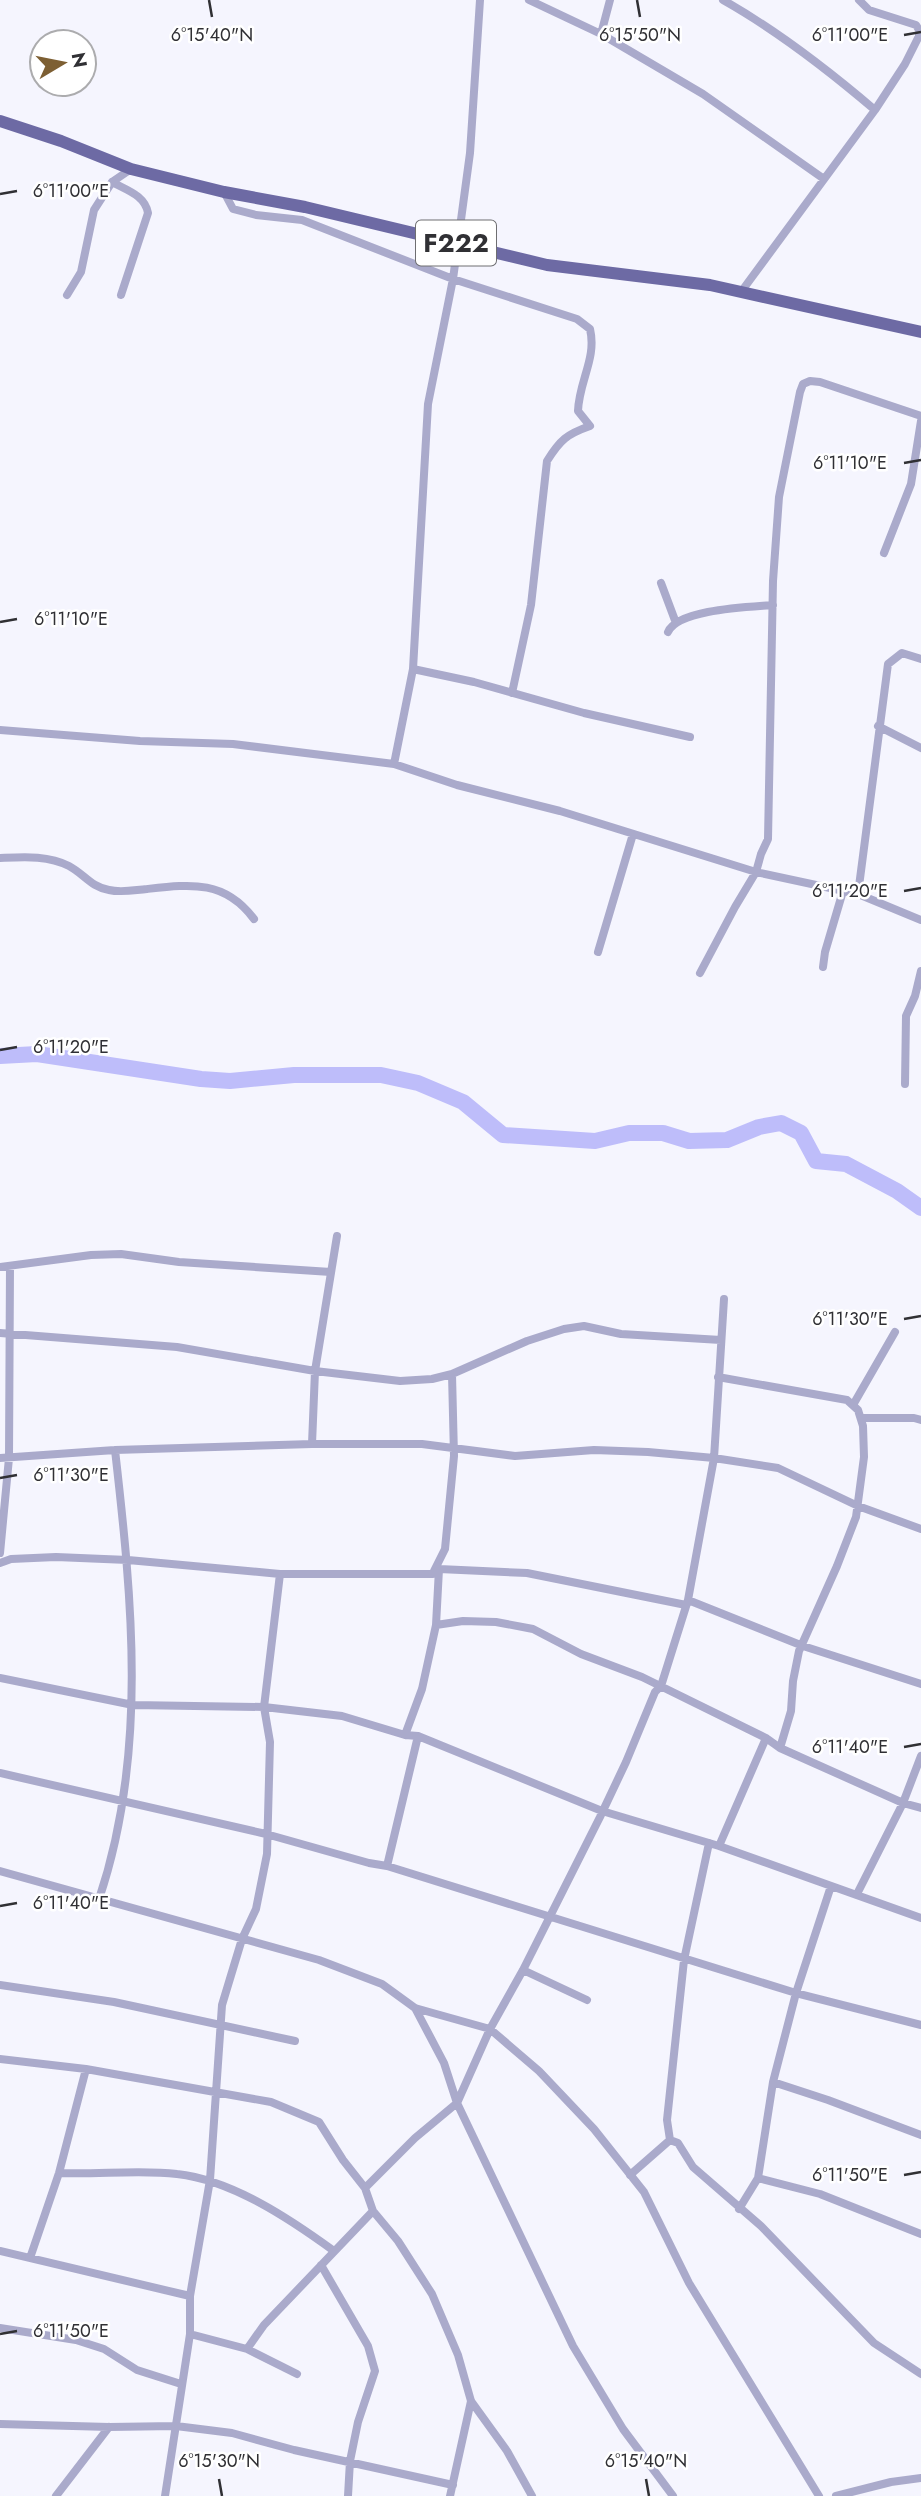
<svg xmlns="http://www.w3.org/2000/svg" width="921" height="2496" viewBox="0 0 921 2496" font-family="Jost,sans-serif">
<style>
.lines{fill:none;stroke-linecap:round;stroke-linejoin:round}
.river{stroke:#bebdfa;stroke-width:16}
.street{stroke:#aaaacb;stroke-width:8}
.primary{stroke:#6d6aa4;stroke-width:12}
.ticks{fill:none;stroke:#303034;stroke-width:2.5}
.labels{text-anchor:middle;stroke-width:5;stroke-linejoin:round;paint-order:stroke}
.shield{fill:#fff;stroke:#6e6e71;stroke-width:2}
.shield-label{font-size:26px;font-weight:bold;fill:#303034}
.ticks-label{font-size:18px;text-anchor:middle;fill:#303034;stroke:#fff;stroke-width:5;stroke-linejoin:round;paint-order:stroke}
</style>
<rect width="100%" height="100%" fill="#f5f5fe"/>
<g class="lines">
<path class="river" d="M0,1056L37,1054L201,1079L230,1081L294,1075H381L418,1083L463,1102L503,1135L595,1141L629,1133H663L689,1141L727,1140L759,1127L781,1123L801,1133L816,1161L846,1164L897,1191L921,1208"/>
<path class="street" d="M529,0L601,34L703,94L824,179
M723,0C778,31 827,69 875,110
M601,34L610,0
M112,182C126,190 145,195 148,213L121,295
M224,192L233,209L256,215L302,220L453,279L577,319L590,329C597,358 579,381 578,411L590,426C567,434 560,440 547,461L531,605L512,693
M741,292L875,110L905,64L919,36V30L916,25L869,10L859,0
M67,295L81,272L94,210L112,182L131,169
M884,553L911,484L921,421
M661,583L676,623
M668,632C678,609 750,607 773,605
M413,669L474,682L584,713L690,737
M878,726L921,748
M0,730L140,741L233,744L394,764L457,785L560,811L756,872L858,894L921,920
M394,764L413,669L428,404L453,279L470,153L480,0
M0,858C23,857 48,855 69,866C84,874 91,887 109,890C122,893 134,890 147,889C192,884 225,880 254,919
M858,894L888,664L902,653L921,659
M598,952L633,834
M823,967L825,952L843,891
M700,973L735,907L756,872L761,854L768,839L773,581L779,497L800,392L803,384L810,381L820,382L921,416
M905,1084L906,1016L915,996L921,971
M0,1267L91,1255L121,1254L179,1262L331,1272
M0,1333L177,1347L315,1371L400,1381L432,1379L452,1374L527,1341L564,1329L584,1326L621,1334L721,1340
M718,1377L847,1400L858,1410L863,1426L864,1457L856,1517L837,1566L799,1651L793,1681L791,1711L780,1748
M853,1405L895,1332
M861,1418H914L921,1420
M312,1444L315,1371L337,1236
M0,1458L115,1450L312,1444H422L515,1456L594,1450L648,1452L714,1458L778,1468L858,1506L921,1529
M0,1553L9,1458L10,1266
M0,1563L11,1559L56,1557L128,1560L280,1574H433L439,1569L527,1573L686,1605
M434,1571L445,1549L454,1456L452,1374
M688,1600L803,1646L921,1684
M436,1625L463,1621L496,1622L533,1629L581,1654L642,1677L766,1738L780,1748L903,1803L921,1808
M0,1678L133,1705L264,1707L342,1716L405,1735L418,1736L602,1811L719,1846L921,1918
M405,1735L422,1689L436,1625L439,1569
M0,1773L266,1834L369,1863L387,1866L796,1993L921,2025
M709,1843L684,1960L667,2120L670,2140L678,2143L693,2167L761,2226L874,2343L921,2374
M719,1846L766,1738
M387,1866L418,1736
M0,1871L319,1960L382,1984L415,2008L490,2029L539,2071L594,2129L644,2192L689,2283L819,2496
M857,1894L903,1803L921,1756
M99,1899C148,1754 132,1599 115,1450
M523,1970L587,2000
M0,1985L114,2002L295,2041
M415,2008L444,2063L457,2103L573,2346L623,2429L673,2496
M0,2059L86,2069L271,2102L319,2122L343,2160L365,2188L373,2211L398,2241L432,2294L458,2355L471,2401L507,2451L532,2496
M773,2082L828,2100L921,2135
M59,2173C97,2175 139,2169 177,2174C232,2180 290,2219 334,2251
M630,2175L670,2140
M758,2178L820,2194L921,2234
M365,2188L415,2138L457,2103L490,2029L523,1970L600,1817L626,1762L655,1692L661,1686L688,1600L714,1458L724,1299
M739,2209L758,2178L773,2082L796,1993L831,1886
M0,2251L190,2296
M30,2258L59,2173L86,2069
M321,2265L368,2346L375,2371L358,2422L350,2461L348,2496
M0,2328L76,2340L104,2349L137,2370L181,2384
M190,2334L247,2349L264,2325L373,2211
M247,2349L297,2374
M0,2424L109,2427L176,2426L232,2433L294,2450L453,2485
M56,2496L109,2427
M165,2496L190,2334V2296L210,2180L222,2005L242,1939L256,1909L267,1854L270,1742L264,1707L280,1574
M450,2496L471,2401
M836,2496L891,2482L921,2478"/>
<path class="primary" d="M0,121L61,141L131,169L224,192L305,207L547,265L710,285L921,332"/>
</g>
<path class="ticks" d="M209,0L212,17M637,0L640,17M904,35L921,32M0,194L17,191M904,463L921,460M0,622L17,619M904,891L921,888M0,1050L17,1047M904,1319L921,1316M0,1478L17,1475M904,1747L921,1744M0,1906L17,1903M904,2175L921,2172M0,2334L17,2331M219,2479L222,2496M646,2479L649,2496"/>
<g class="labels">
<rect class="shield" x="416" y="220.5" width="80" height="45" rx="5"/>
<g class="shield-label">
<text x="456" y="252">F222</text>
</g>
</g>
<g class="ticks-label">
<text x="850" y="41">6°11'00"E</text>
<text x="640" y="41">6°15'50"N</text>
<text x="212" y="41">6°15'40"N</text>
<text x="71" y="197">6°11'00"E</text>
<text x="850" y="469">6°11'10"E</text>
<text x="71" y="625">6°11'10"E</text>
<text x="850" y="897">6°11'20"E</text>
<text x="71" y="1053">6°11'20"E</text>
<text x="850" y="1325">6°11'30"E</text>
<text x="71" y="1481">6°11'30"E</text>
<text x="850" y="1753">6°11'40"E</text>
<text x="71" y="1909">6°11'40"E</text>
<text x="850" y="2181">6°11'50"E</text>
<text x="71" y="2337">6°11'50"E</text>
<text x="219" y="2467">6°15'30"N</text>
<text x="646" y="2467">6°15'40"N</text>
</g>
<g transform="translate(63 63) rotate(80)"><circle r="33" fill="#ffffff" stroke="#acacae" stroke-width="2"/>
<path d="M0-5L12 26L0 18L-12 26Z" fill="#7d5f33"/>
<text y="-10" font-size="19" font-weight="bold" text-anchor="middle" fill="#303034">N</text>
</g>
</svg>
